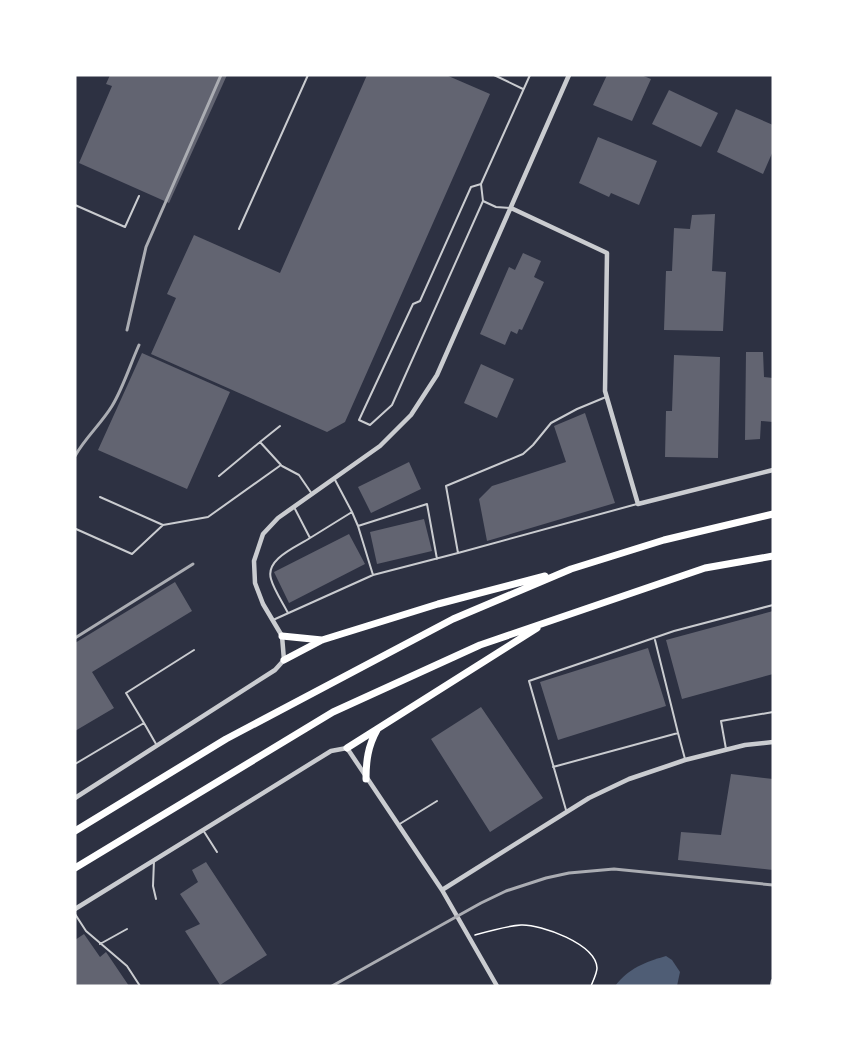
<svg xmlns="http://www.w3.org/2000/svg" width="848" height="1061" viewBox="0 0 848 1061" font-family="'Golos Text',sans-serif">
<style>
.water{fill:#4f5d75}
.building{fill:#626471}
.lines{fill:none;stroke-linecap:round;stroke-linejoin:round}
.path{stroke:#fff;stroke-width:1.5}
.service{stroke:#caccd0;stroke-width:2}
.minor{stroke:#caccd0;stroke-width:4.5}
.primary{stroke:#fff;stroke-width:7}
.rail{stroke:#abadb3;stroke-width:3}
</style>
<rect width="100%" height="100%" fill="#2d3142"/>
<path class="water" d="M666,956L672,960L680,972L677,986H615C629,968 645,962 666,956Z"/>
<path class="building" d="M110,75H227L169,203L79,163L112,86L106,84Z
M367,75H446L490,94L345,422L327,432L151,354L176,298L167,294L194,235L280,273Z
M607,75H641L651,79L632,121L593,105Z
M669,90L718,113L701,147L652,124Z
M736,109L773,125V151L763,174L717,152Z
M598,137L657,161L639,205L611,193L609,197L579,183Z
M715,214L712,271L726,272L723,331L664,330L666,271H672L674,228L690,229L692,215Z
M523,253L541,261L534,277L544,282L522,330L519,329L517,334L511,331L505,345L480,334L509,267L515,270Z
M746,352H763L764,377L773,378V422L761,421L760,439L745,440Z
M142,353L230,392L187,489L98,450Z
M674,355L720,357L718,458L665,457L666,411H672Z
M481,364L514,379L497,418L464,403Z
M585,413L615,503L487,541L479,499L492,486L566,462L554,426Z
M409,462L421,489L371,513L358,487Z
M424,519L432,551L377,564L370,532Z
M349,534L365,564L289,603L274,572Z
M175,582L192,611L92,672L114,708L75,731V643Z
M773,611V674L682,699L666,640Z
M648,648L666,706L558,740L540,682Z
M481,707L543,798L490,832L431,739Z
M731,774L773,779V870L678,860L681,832L721,835Z
M206,862L267,955L220,985L185,931L200,924L180,894L198,882L192,870Z
M84,934L100,957L106,952L129,986H75V940Z"/>
<g class="lines">
<path class="path" d="M475,935C489,931 506,926 521,925C541,924 596,944 597,968C597,973 593,981 591,986"/>
<path class="service" d="M494,75L523,89
M481,184L471,187L420,301L413,304L359,420L370,425L392,405L483,201L496,207L511,208
M483,201L481,184L530,75
M75,205L125,227L139,196
M239,229L308,75
M606,397L577,409L551,423L533,445L523,454L446,486L458,553L637,504
M282,466L299,475L312,494
M219,476L260,442
M352,512L358,526L373,575
M163,525L208,517L281,465L260,442L280,426
M358,526L427,504L437,559
M76,529L132,554L163,525L100,497
M310,538L352,512L334,478
M288,613C283,603 274,590 271,579C265,559 296,547 310,538L294,507
M273,620L373,575L458,553
M655,640L678,733
M144,723L156,744
M726,749L721,721L773,712
M75,764L144,723L126,693L194,650
M553,767L678,733L685,759
M566,810L529,681L674,631L773,605
M398,825L437,801
M203,830L217,852
M154,860L153,886L156,899
M75,914L86,931L127,966L140,986
M100,944L127,929"/>
<path class="minor" d="M511,208L607,253L605,391L638,504L773,470
M75,798L275,670L284,660L282,636L263,604L255,583L254,561L263,534L278,518L380,446L411,415L437,375L569,75
M442,890L589,798L629,779L685,760L745,745L773,742
M75,909L331,751L347,748L442,890L497,986
M772,986L773,981"/>
<path class="primary" d="M282,636L322,640
M284,660L322,640L438,604L545,576
M347,748L537,628
M366,779C366,761 368,746 377,730
M75,831L226,739L453,619L571,569L664,540L773,514
M75,868L333,712L480,645L705,568L773,556"/>
<path class="rail" d="M127,330L146,247L221,75
M75,456C85,438 101,424 112,406C123,388 130,365 139,345
M75,638L193,564
M332,986L481,903L506,891L546,878L569,873L614,869L773,885"/>
</g>
<rect width="848" height="1061" fill="none" stroke="#ffffff" stroke-width="153"/>
</svg>
